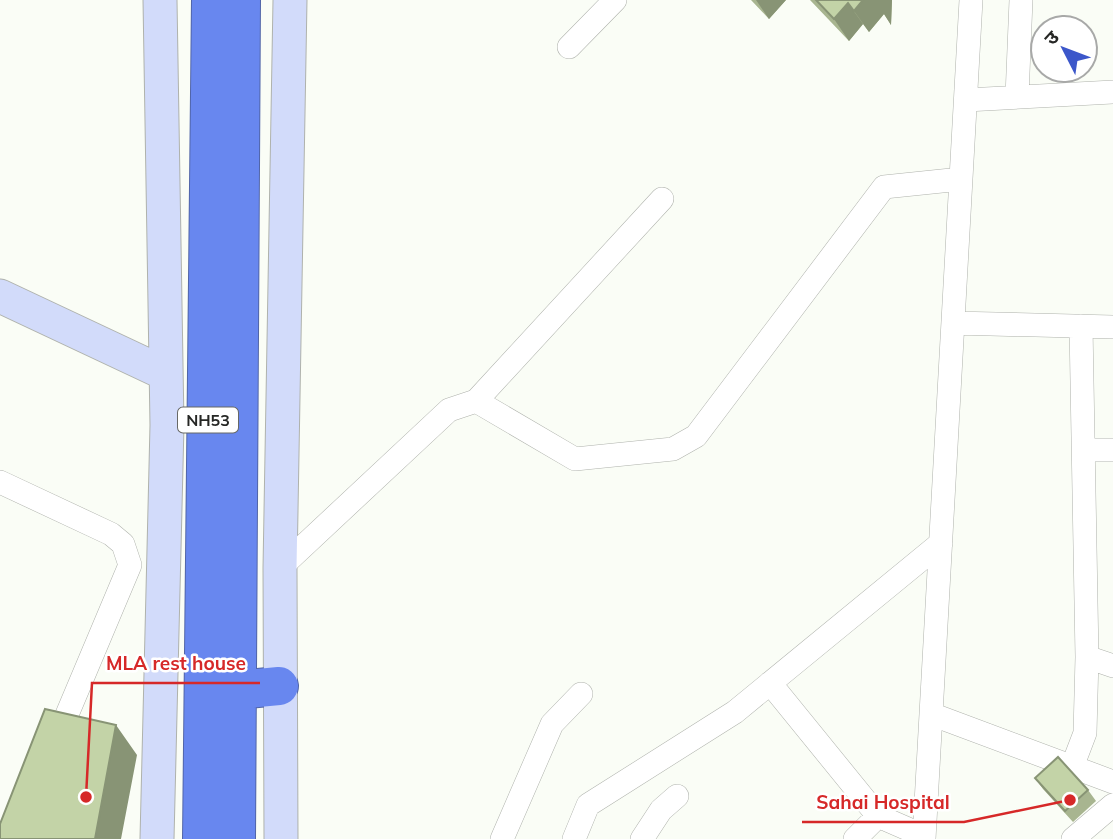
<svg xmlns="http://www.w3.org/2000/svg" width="1113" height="839" viewBox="0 0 1113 839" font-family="Mulish,'Noto Sans Devanagari',sans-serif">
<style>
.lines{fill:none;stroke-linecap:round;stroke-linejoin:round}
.street-casing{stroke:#afb2ac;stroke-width:24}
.secondary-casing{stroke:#afb2ac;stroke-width:35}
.highway-casing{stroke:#5165a8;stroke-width:40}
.street{stroke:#fff;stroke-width:23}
.secondary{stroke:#d2dbfa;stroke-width:33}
.highway{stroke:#6887ef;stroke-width:38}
.wall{fill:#a8b590}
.shaded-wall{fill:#889475}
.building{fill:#c3d3a7;stroke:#889475;stroke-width:2}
.labels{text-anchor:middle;stroke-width:5;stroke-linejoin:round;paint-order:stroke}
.shield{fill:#fff;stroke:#676866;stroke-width:2}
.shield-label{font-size:16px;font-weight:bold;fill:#262725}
.leader{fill:none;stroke:#d62828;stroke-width:2.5}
.callout-dot{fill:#d62828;stroke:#fff;stroke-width:2.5}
.callout-label{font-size:19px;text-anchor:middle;font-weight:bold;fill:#d62828;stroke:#fff;stroke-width:5;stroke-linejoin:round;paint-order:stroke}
</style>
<rect width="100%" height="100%" fill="#fafdf6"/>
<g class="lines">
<defs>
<path id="street" d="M569,47L615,0
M1017,97L1021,0
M966,100L1113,92
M953,323L1113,327
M476,401L575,459L673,449L696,436L884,187L961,179
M1084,450H1113
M0,482L111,534L123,544L130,565L55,743
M280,568L449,410L476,401L662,199
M1087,657L1113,666
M770,683L878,816L924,836
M931,714L1113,782
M1072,767L1085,733L1087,657L1081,326
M502,839L552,724L581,694
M574,839L588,805L735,712L941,543
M642,839L661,810L677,796
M855,839L878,816
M924,839L971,0
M1073,839L1113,805"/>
<path id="secondary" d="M0,296L166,374
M157,839L167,425L160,0
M281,839L280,568L290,0"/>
<path id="highway" d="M236,690L279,686
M202,839L211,0
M236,839L241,0"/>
</defs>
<use href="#street" class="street-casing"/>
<use href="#secondary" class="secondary-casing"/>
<use href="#highway" class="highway-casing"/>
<use href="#street" class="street"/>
<use href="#secondary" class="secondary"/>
<use href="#highway" class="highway"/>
</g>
<path class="wall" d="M751,0H786L769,19Z
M810,0H892L891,25L884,14L869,32L863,24L849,41Z
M1035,778L1088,790L1096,801L1073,822L1043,789Z"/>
<path class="shaded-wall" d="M756,0H786L769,19Z
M863,0H892L891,25L884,14L869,32L854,11Z
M848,3L863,24L849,41L834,19Z
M116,725L137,755L121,839H95Z"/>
<path class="building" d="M816,0H863L854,11L848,3L834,19Z
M45,709L116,725L95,839H0V824Z
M1058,757L1088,790L1065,811L1035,778Z"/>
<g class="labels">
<rect class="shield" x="178" y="407.5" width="60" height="25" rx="5"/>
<g class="shield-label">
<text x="208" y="426">NH53</text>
</g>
</g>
<path class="leader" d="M86 797L92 683H260M1070 800L964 822H802"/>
<g class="callout-dot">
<circle cx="86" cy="797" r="7"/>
<circle cx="1070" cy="800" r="7"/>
</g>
<g class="callout-label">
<text x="176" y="670">MLA rest house</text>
<text x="883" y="809">Sahai Hospital</text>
</g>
<g transform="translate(1064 49) rotate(312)"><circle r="33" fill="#ffffff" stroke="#a8a9a8" stroke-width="2"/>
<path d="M0-5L12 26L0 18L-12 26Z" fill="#3c57ca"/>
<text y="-10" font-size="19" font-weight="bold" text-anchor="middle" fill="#262725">उ</text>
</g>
</svg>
